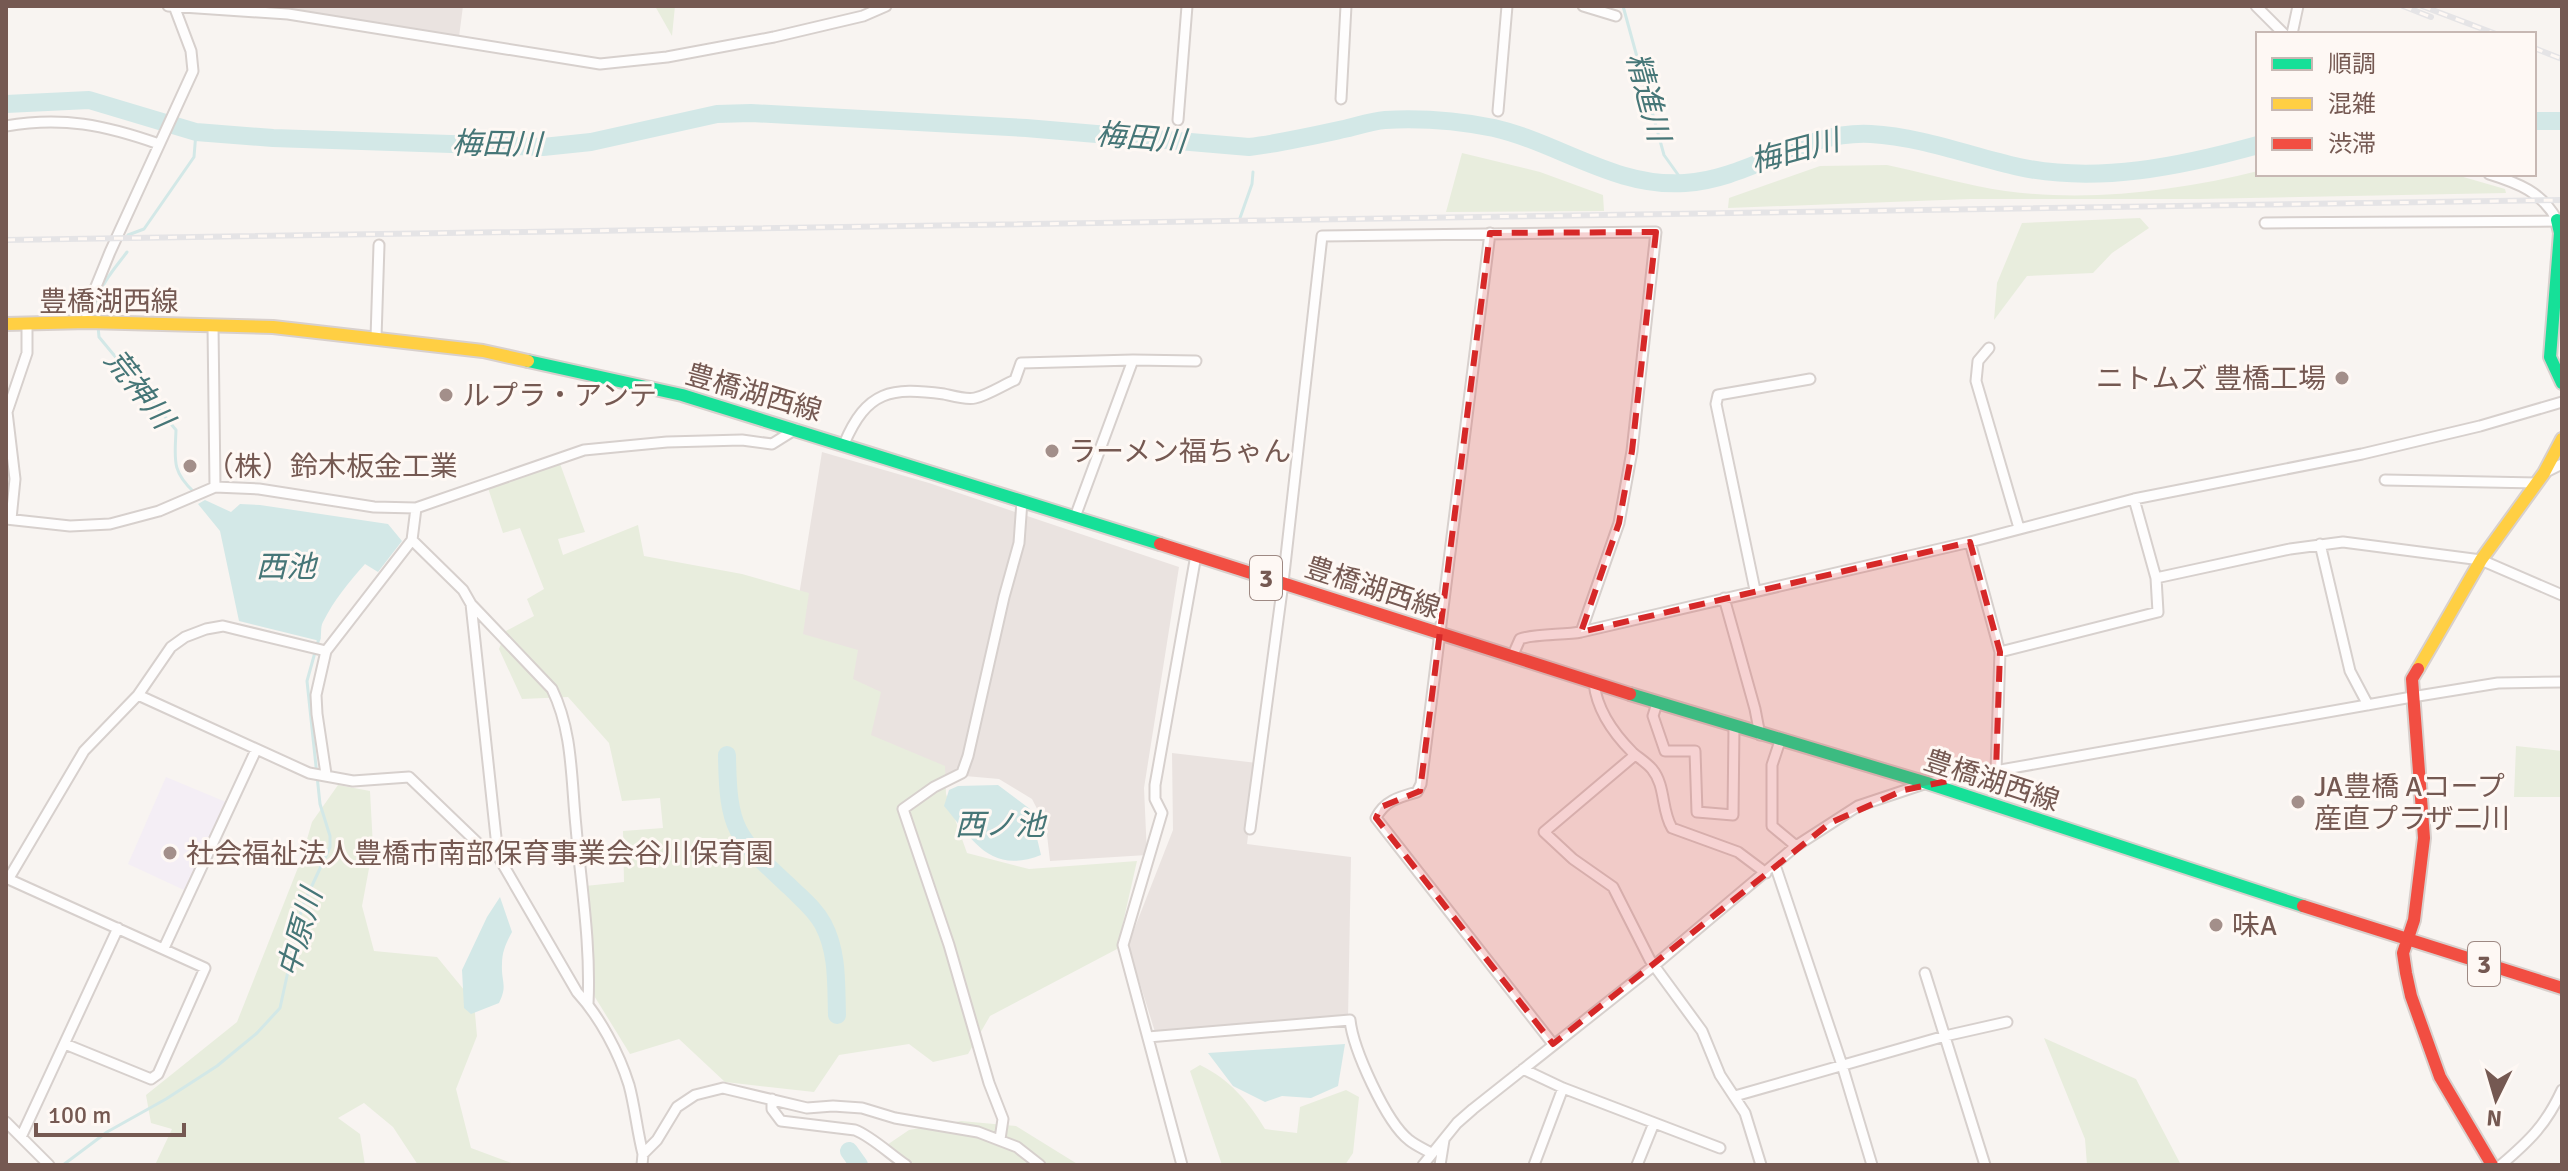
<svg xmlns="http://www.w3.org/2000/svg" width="2568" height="1171" viewBox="0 0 2568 1171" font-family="Signika,'Noto Sans JP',sans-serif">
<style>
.industrial{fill:#eae3e0}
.education{fill:#f4eef5}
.green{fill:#e8eddd}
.water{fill:#d3e8e7}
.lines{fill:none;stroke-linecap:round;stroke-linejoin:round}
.stream{stroke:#d3e8e7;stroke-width:3}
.river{stroke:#d3e8e7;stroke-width:18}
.street-casing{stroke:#d7d0cd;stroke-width:13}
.fast-casing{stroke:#d8d0cd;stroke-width:16}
.slow-casing{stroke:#d8d0cd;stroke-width:16}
.jam-casing{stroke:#d8d0cd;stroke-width:16}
.street{stroke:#fefdfd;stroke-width:9}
.fast{stroke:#16e098;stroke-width:12}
.slow{stroke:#ffcf43;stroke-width:12}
.jam{stroke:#f24e42;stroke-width:12}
.rail-casing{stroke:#e5e4e6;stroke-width:6}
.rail{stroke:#fef8f4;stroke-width:3;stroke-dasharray:9;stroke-linecap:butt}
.marked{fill:#d62828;fill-opacity:0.2;stroke:#d62828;stroke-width:6;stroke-dasharray:16 10;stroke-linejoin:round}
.poi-dot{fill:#a38f8a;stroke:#fef8f4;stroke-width:3}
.labels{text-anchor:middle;stroke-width:6;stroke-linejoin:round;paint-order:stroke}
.shield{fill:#fef8f4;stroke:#9e8983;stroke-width:2}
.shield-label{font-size:26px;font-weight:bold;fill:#755952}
.street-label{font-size:28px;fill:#755952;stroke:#fef8f4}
.poi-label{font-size:28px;fill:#755952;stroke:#fef8f4;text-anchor:start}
.water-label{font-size:30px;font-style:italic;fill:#467677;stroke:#fef8f4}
</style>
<rect width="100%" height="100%" fill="#f8f4f1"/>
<path class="industrial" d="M233,6H463L459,37L279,8Z
M822,452L929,483L1179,567L1144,788L1147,855L1050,861L1046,826L1032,799L999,779L965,776L932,792L863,733L792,639Z
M1172,753L1257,763L1247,844L1351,857L1348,1019L1155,1032L1128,945L1173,830Z"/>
<path class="education" d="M166,777L226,802L184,890L128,864Z"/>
<path class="green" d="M655,6H675L672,36Z
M1462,153L1540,172L1603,195L1604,211L1446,212Z
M1887,165C1917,171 1947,180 1977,186C2068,205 2169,193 2258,171V174H2453L2505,189L2506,193L2199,199H1970L1728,208L1729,198L1820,166Z
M2140,218L2149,228L2112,253L2093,273L2027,276L1994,320L1997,283L2022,223Z
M559,461L585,532L558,539L563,555L638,525L644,556L742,574L809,593L803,634L858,650L853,679L881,692L871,735L945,766L946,794L967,853L1029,869L1137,861L1117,949L990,1016L968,1054L933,1062L909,1044L839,1055L814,1092L725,1082L679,1039L630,1054L593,994L585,886L624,882L623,831L663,828L660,798L622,801L609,743L568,697L522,699L499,649L506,631L534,616L527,599L544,589L520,528L503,533L487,485Z
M2516,746L2562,751L2560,797H2514Z
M338,785L370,791L373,847L362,906L374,951L437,957L474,1002L477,1036L456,1089L471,1148L517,1165H418L393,1127L364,1103L338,1118L360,1134L365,1165H155L172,1129L151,1123L146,1095L237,1022L301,860L312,822Z
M2044,1038L2136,1079L2181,1165H2087L2085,1139Z
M1200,1065C1229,1079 1249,1102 1265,1129L1297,1133L1300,1107L1346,1090L1359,1097L1353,1153L1345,1165H1222L1190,1071Z
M961,1121L1016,1126L1079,1165H902L884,1147L909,1130Z"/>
<path class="water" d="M205,500L231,512L240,504L260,505L388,524L402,541L378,572L365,564C348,583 334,600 323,622C320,627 322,635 320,641L239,621L220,531L198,504Z
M998,785L1030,809L1041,855C990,875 973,840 944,806L949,790L958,786Z
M500,897L512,932C506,943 502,952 502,964C501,982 508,985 499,1003L471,1014L464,1008L462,970L487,917Z
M1345,1044L1338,1086L1311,1098L1282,1096L1265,1102L1233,1086L1208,1053Z"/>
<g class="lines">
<path class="stream" d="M1623,6L1664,155L1684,183
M1240,218L1252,184L1253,172
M128,235L144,229L194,157L196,132
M97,319C94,289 110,275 127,252
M98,326L99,337L176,430C175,459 171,471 194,492
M63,1165L107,1132L166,1099L217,1066L257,1033L280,1008L302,907L330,847V836L320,804L307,681L319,638"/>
<path class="river" d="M6,104L89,100L196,132L273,138L543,147L591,142L717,114L751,113L1026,128L1249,147C1281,143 1312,136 1344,129C1357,126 1372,121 1385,120C1421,118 1459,121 1494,128C1559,143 1616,188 1685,183C1750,179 1804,130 1871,134C1922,137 1970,156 2019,167C2097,184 2182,166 2258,145
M2534,121H2562
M727,755C728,831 736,837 790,887C802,899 815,909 823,924C838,952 836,984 837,1015
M849,1151L859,1165"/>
<defs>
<path id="street" d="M168,6L288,14L600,64L667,57L774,37L863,16L886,6
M1583,6L1616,16
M2256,6L2284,34
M2292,34L2298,6
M1341,99L1346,6
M1498,111L1507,6
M1178,120L1187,6
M6,126C62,116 105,125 159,144
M2489,174C2518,183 2542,192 2557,220
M2265,223L2561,221
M1490,233L1421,784L1417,792C1399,797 1384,801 1376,818L1553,1044
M88,322L86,311L110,252L193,71L191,51L174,6
M213,326L215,487
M376,338L379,245
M1989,348L1978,361L1976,381L2019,528
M1133,360L1196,361
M844,444C867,390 891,387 944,394C953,396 966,400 975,398C988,395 1003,385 1015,380L1021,363L1133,360L1075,517
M2544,473L2562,464
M2385,480L2537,483
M6,519L70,526L110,524L159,511L215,487L259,489L374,507L416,508L584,450L667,442L742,440L772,444L796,429
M11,519L15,479L7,412L27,353V324
M412,540L463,590L471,604L552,689C573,732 571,779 576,827C581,885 591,944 588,1004
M1970,542L2000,652L1996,771
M2320,544L2350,671L2368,705
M2156,578L2290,549L2343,542L2481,560L2562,595
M1755,590L1716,404L1718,395L1810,379
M1724,598L1755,709L1760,735
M471,604L498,856
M2000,652L2158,612L2156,578L2134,499
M1512,657L1520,639C1533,634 1565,635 1581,632L1970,542L2134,499L2362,454L2480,426L2562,402
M1594,683C1597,711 1614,734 1633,753C1639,758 1647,763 1652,769C1666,786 1661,810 1672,828L1738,852L1766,873
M138,695L309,773L353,781L409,777L486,851L498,856L577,992C600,1017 619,1053 629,1085C635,1107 637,1131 643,1154L642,1165
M1657,703L1653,716L1665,751H1695L1697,812L1733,815L1734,727
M1780,741L1772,765V826L1796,846
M1635,755L1544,832L1573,859L1613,887L1650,960L1702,1031L1720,1075L1745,1113L1761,1165
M326,774L317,714L316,695L326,651L412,540L416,508
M1250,829L1283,583L1322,236L1656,232L1632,451L1619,523L1581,632
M1775,865L1842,1065L1872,1165
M6,878L205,968L158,1074L151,1079L65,1044
M9,878L84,751L138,695L171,647L185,637L206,629L223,626L326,651
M164,948L256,750
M1925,973L1985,1165
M1148,1037L1350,1020C1353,1049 1386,1122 1409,1140C1415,1145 1424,1149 1431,1153
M1523,1069L1563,1088L1720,1148
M1735,1096L1945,1036L2007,1022
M772,1099V1109L781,1121L855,1130C871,1136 891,1155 906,1165
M6,1122L49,1165
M21,1137L118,928
M1000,1139L1003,1119L989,1083L949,945L903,809L934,787L962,773L968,756L1004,597L1019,543L1022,501
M643,1154L657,1140L677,1107L695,1095L723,1088L807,1108L833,1106L862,1108L895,1118L978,1132L1017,1147L1040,1165
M1182,1165L1123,945L1162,813L1155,799V785L1196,555
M1423,1165L1457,1123L1473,1109L1656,964L1796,846L1858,806L1927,783L2412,697L2498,683L2562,682
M1440,1165L1444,1140
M1534,1165L1563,1088
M1637,1165L1654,1123
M2501,1165C2529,1141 2546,1125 2562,1090"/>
<path id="fast" d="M2557,220L2560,233L2550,357L2562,383
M528,361L682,395L1160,544
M1630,694L1927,783L2303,906"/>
<path id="slow" d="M6,324L88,322L273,327L483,351L528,361
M2418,669L2481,560L2544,473L2562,439"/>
<path id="jam" d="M1160,544L1630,694
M2418,669L2412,679L2424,838L2414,920L2403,953L2406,973L2411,996L2440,1077L2492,1165
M2303,906L2562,988"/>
</defs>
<use href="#street" class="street-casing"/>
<use href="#fast" class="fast-casing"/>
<use href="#slow" class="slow-casing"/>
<use href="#jam" class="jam-casing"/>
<use href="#street" class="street"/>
<use href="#fast" class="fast"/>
<use href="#slow" class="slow"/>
<use href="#jam" class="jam"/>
<defs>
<path id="rail" d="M2403,6L2431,17
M2422,6L2496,34
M2534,48L2562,59
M6,240L2562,200"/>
</defs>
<use href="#rail" class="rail-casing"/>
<use href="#rail" class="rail"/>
</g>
<path class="marked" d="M1656,232L1632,451L1619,523L1581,632L1970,542L2000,652L1996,771L1904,790L1830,823L1553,1044L1376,818L1381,807L1420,791L1490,233Z"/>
<g class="poi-dot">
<circle cx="2342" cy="378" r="8"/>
<circle cx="446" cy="395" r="8"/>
<circle cx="1052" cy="451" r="8"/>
<circle cx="190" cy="466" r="8"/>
<circle cx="2298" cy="802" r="8"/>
<circle cx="170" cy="853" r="8"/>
<circle cx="2216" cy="925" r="8"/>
</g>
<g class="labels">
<g class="shield">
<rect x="1250" y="556" width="32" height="44" rx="6"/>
<rect x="2468" y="942" width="32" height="44" rx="6"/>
</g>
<g class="shield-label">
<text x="1266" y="587">3</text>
<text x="2484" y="973">3</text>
</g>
<g class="street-label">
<text x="109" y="311">豊橋湖西線</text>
<text transform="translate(754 392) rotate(16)" y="10">豊橋湖西線</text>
<text transform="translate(1373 587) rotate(18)" y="10">豊橋湖西線</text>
<text transform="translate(1992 780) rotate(18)" y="10">豊橋湖西線</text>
</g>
<g class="poi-label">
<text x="2326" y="388" text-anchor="end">ニトムズ 豊橋工場</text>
<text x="462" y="405">ルプラ・アンテ</text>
<text x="1068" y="461">ラーメン福ちゃん</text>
<text x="206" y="476">（株）鈴木板金工業</text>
<text x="2314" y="796">JA豊橋 Aコープ<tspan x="2314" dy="32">産直プラザ二川</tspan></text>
<text x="186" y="863">社会福祉法人豊橋市南部保育事業会谷川保育園</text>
<text x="2232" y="935">味A</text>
</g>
<g class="water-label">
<text transform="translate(1648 97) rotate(75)" y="10">精進川</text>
<text transform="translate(1141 138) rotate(5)" y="10">梅田川</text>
<text transform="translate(497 144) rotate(1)" y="10">梅田川</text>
<text transform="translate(1795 151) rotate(-15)" y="10">梅田川</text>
<text transform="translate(139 389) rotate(52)" y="10">荒神川</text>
<text x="286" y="577">西池</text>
<text x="1000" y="835">西ノ池</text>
<text transform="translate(300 933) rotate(-74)" y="10">中原川</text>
</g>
</g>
<rect width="2568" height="1171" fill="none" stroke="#755952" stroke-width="16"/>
<rect x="2256" y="32" width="280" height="144" fill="#fef8f4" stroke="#c7b8b3" stroke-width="2"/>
<rect x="2272" y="58" width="40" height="12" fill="#16e098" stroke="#c7b8b3" stroke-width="2"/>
<text x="2328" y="72" font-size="24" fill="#755952">順調</text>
<rect x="2272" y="98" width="40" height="12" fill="#ffcf43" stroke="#c7b8b3" stroke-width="2"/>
<text x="2328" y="112" font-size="24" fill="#755952">混雑</text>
<rect x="2272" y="138" width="40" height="12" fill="#f24e42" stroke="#c7b8b3" stroke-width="2"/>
<text x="2328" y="152" font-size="24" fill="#755952">渋滞</text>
<g transform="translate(2496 1099) rotate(185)" stroke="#fef8f4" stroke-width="6" paint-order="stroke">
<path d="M0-6L14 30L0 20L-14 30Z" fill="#755952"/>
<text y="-12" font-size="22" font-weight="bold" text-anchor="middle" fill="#755952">N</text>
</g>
<path d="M36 1123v12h148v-12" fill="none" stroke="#755952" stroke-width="4"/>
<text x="48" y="1123" font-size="24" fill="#755952" stroke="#fef8f4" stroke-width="6" paint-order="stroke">100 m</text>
</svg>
